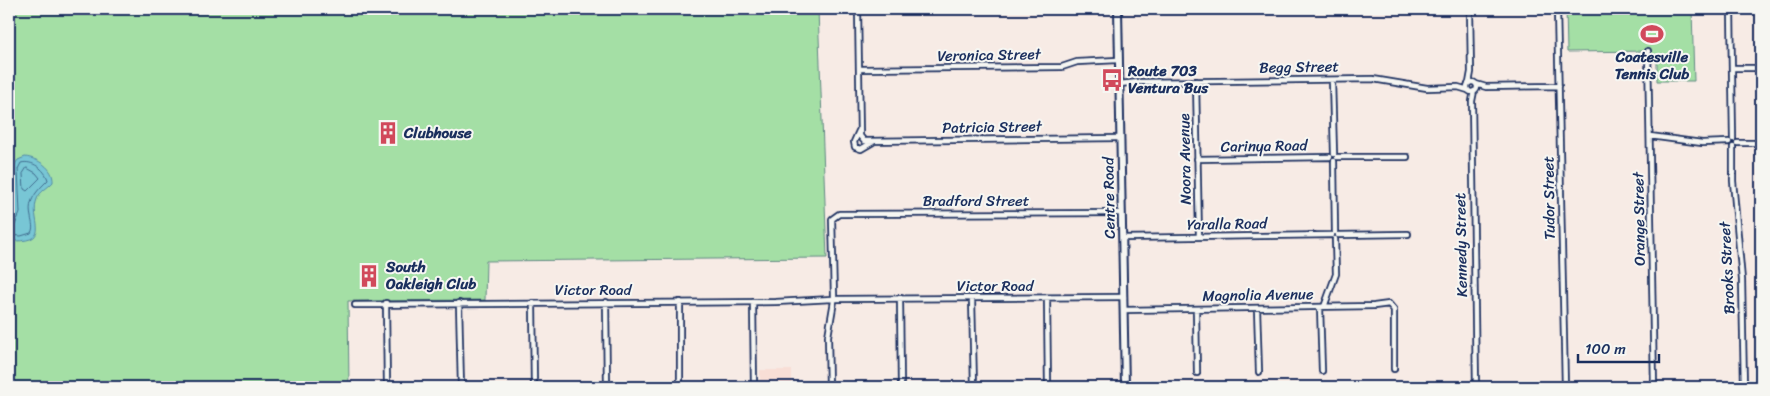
<svg xmlns="http://www.w3.org/2000/svg" width="1770" height="396" viewBox="0 0 1770 396" font-family="Sriracha,sans-serif">
<style>
.built{fill:#f8ded6}
.green{fill:#a4dfa5;stroke:#608782}
.water{fill:#78c6d5;stroke:#538aa5}
.lines{fill:none;stroke-linecap:round;stroke-linejoin:round}
.shore{stroke:#406b8e;stroke-width:1}
.street-casing{stroke:#1b2f5e;stroke-width:8}
.secondary-casing{stroke:#1b2f5e;stroke-width:10}
.street{stroke:#f6f6f2;stroke-width:4.5}
.secondary{stroke:#f6f6f2;stroke-width:6}
.labels{text-anchor:middle;stroke-width:4;stroke-linejoin:round;paint-order:stroke}
.street-label{font-size:15px;fill:#1b2f5e;stroke:#f6f6f2}
.poi-label{font-size:15px;font-weight:bold;fill:#1b2f5e;stroke:#f6f6f2;text-anchor:start}
</style>
<rect width="100%" height="100%" fill="#f7ebe5"/>
<filter id="ink" filterUnits="userSpaceOnUse"><feTurbulence type="fractalNoise" baseFrequency=".02" numOctaves="2"/><feDisplacementMap in="SourceGraphic" scale="10" xChannelSelector="R" yChannelSelector="G"/><feConvolveMatrix kernelMatrix="1 2 1 2 8 2 1 2 1" color-interpolation-filters="sRGB"/></filter>
<g filter="url(#ink)">
<path class="built" d="M760,370H791V387H760Z"/>
<path class="green" d="M9,9H818L827,258L486,261L485,300L348,301L349,387H9Z
M1566,9H1692L1694,81H1657V59H1652L1651,51L1567,52Z
M614,383H674V387H614Z"/>
<path class="water" d="M25,157C37,158 54,168 53,182C48,188 40,191 37,199C29,220 53,241 15,241L9,237C9,225 13,223 14,214C16,196 5,175 18,160Z"/>
<g class="lines">
<path class="shore" d="M27,168L36,173L40,178L27,191L24,189L23,174Z
M9,228L15,225L20,213L18,169L21,163C32,160 45,169 48,180C37,191 27,200 31,217C32,224 34,227 31,233L21,236L9,235"/>
<defs>
<path id="street" d="M858,9L860,136L864,141L1120,138
M1557,9L1565,387
M1731,9L1733,139
M1648,51L1654,387
M1732,68H1761
M859,69L1062,67L1077,62L1118,60
M1332,80L1334,154
M1196,81L1199,237
M1467 87a5 5 0 1 1 10 0a5 5 0 1 1-10 0Z
M1469,83L1471,72L1470,9
M1119,84L1139,82L1373,79L1427,88L1458,87L1468,90
M1476,84L1486,87L1559,86
M1474,91L1472,101L1476,387
M859,131L854,142L855,147L861,149L873,142
M1650,136L1702,143L1729,142
M1737,143H1761
M1733,147V181L1742,280L1744,387
M1337,157H1407
M1197,159L1330,157
M1334,161L1335,232
M1338,235L1408,234
M1122,238L1332,235
M834,296L832,219L839,214L1122,213
M900,298L901,387
M1047,298L1048,387
M837,299L1124,297
M972,299L974,387
M606,302L607,387
M680,302V387
M753,302L754,387
M386,303L387,387
M459,303L461,387
M533,303L534,387
M355,305L776,302L832,299
M1320,307L1322,371
M1324,307L1336,274L1335,239
M1257,308L1259,372
M1196,309L1197,373
M1124,310L1374,306L1389,304L1394,310V369
M829,387L828,336L834,301"/>
<path id="secondary" d="M1118,9L1125,387"/>
</defs>
<use href="#street" class="street-casing"/>
<use href="#secondary" class="secondary-casing"/>
<use href="#street" class="street"/>
<use href="#secondary" class="secondary"/>
</g>
</g>
<defs>
<symbol id="stadium-bare" viewBox="-9 -9 18 18"><path d="M0-5a6.5 5 0 1 0 0 10a6.5 5 0 1 0 0-10ZM-3.5-1.8h7v3.6h-7Z" fill="#d1495b" stroke="#f6f6f2" stroke-width="2.5" paint-order="stroke"/></symbol>
<symbol id="bus-bare" viewBox="-9 -9 18 18"><path d="M-5-6H5V4H4V6H2V4H-2V6H-4V4H-5ZM-3.5-4V0h7V-4ZM-3.5 1.2v1.5H-2V1.2ZM2 1.2v1.5H3.5V1.2Z" fill="#d1495b" stroke="#f6f6f2" stroke-width="2.5" paint-order="stroke"/></symbol>
<symbol id="building-bare" viewBox="-9 -9 18 18"><path d="M-4-6H4V6H1V3H-1V6H-4ZM-2.5-4.3h1.7v1.8h-1.7ZM.8-4.3h1.7v1.8H.8ZM-2.5-1h1.7V.8h-1.7ZM.8-1h1.7V.8H.8Z" fill="#d1495b" stroke="#f6f6f2" stroke-width="2.5" paint-order="stroke"/></symbol>
</defs>
<g fill-rule="evenodd">
<use href="#stadium-bare" x="1636" y="18" width="32" height="32"/>
<use href="#bus-bare" x="1096" y="64" width="32" height="32"/>
<use href="#building-bare" x="372" y="117" width="32" height="32"/>
<use href="#building-bare" x="353" y="260" width="32" height="32"/>
</g>
<g class="labels">
<g class="street-label">
<text transform="translate(989 55) rotate(-1)" y="5">Veronica Street</text>
<text transform="translate(1299 67) rotate(-1)" y="5">Begg Street</text>
<text transform="translate(992 127) rotate(-1)" y="5">Patricia Street</text>
<text transform="translate(1264 146) rotate(-1)" y="5">Carinya Road</text>
<text transform="translate(1185 159) rotate(-91)" y="5">Noora Avenue</text>
<text transform="translate(1109 198) rotate(-91)" y="5">Centre Road</text>
<text transform="translate(1549 198) rotate(-91)" y="5">Tudor Street</text>
<text x="976" y="206">Bradford Street</text>
<text transform="translate(1639 219) rotate(-91)" y="5">Orange Street</text>
<text transform="translate(1227 224) rotate(-1)" y="5">Yaralla Road</text>
<text transform="translate(1461 245) rotate(-91)" y="5">Kennedy Street</text>
<text transform="translate(1727 268) rotate(-93)" y="5">Brooks Street</text>
<text x="995" y="291">Victor Road</text>
<text x="593" y="295">Victor Road</text>
<text transform="translate(1258 295) rotate(-1)" y="5">Magnolia Avenue</text>
</g>
<g class="poi-label">
<text x="1652" y="62" text-anchor="middle">Coatesville<tspan x="1652" dy="17">Tennis Club</tspan></text>
<text x="1128" y="76">Route 703<tspan x="1128" dy="17">Ventura Bus</tspan></text>
<text x="404" y="138">Clubhouse</text>
<text x="386" y="272">South<tspan x="386" dy="17">Oakleigh Club</tspan></text>
</g>
</g>
<rect width="1770" height="396" fill="none" stroke="#f6f6f2" stroke-width="30"/>
<rect x="15" y="15" width="1740" height="366" fill="none" stroke="#1b2f5e" stroke-width="2" filter="url(#ink)"/>
<path d="M1578 354v8h81v-8" fill="none" stroke="#1b2f5e" stroke-width="2.5"/>
<text x="1585" y="354" font-size="15" fill="#1b2f5e" stroke="#f6f6f2" stroke-width="4" paint-order="stroke">100 m</text>
</svg>
